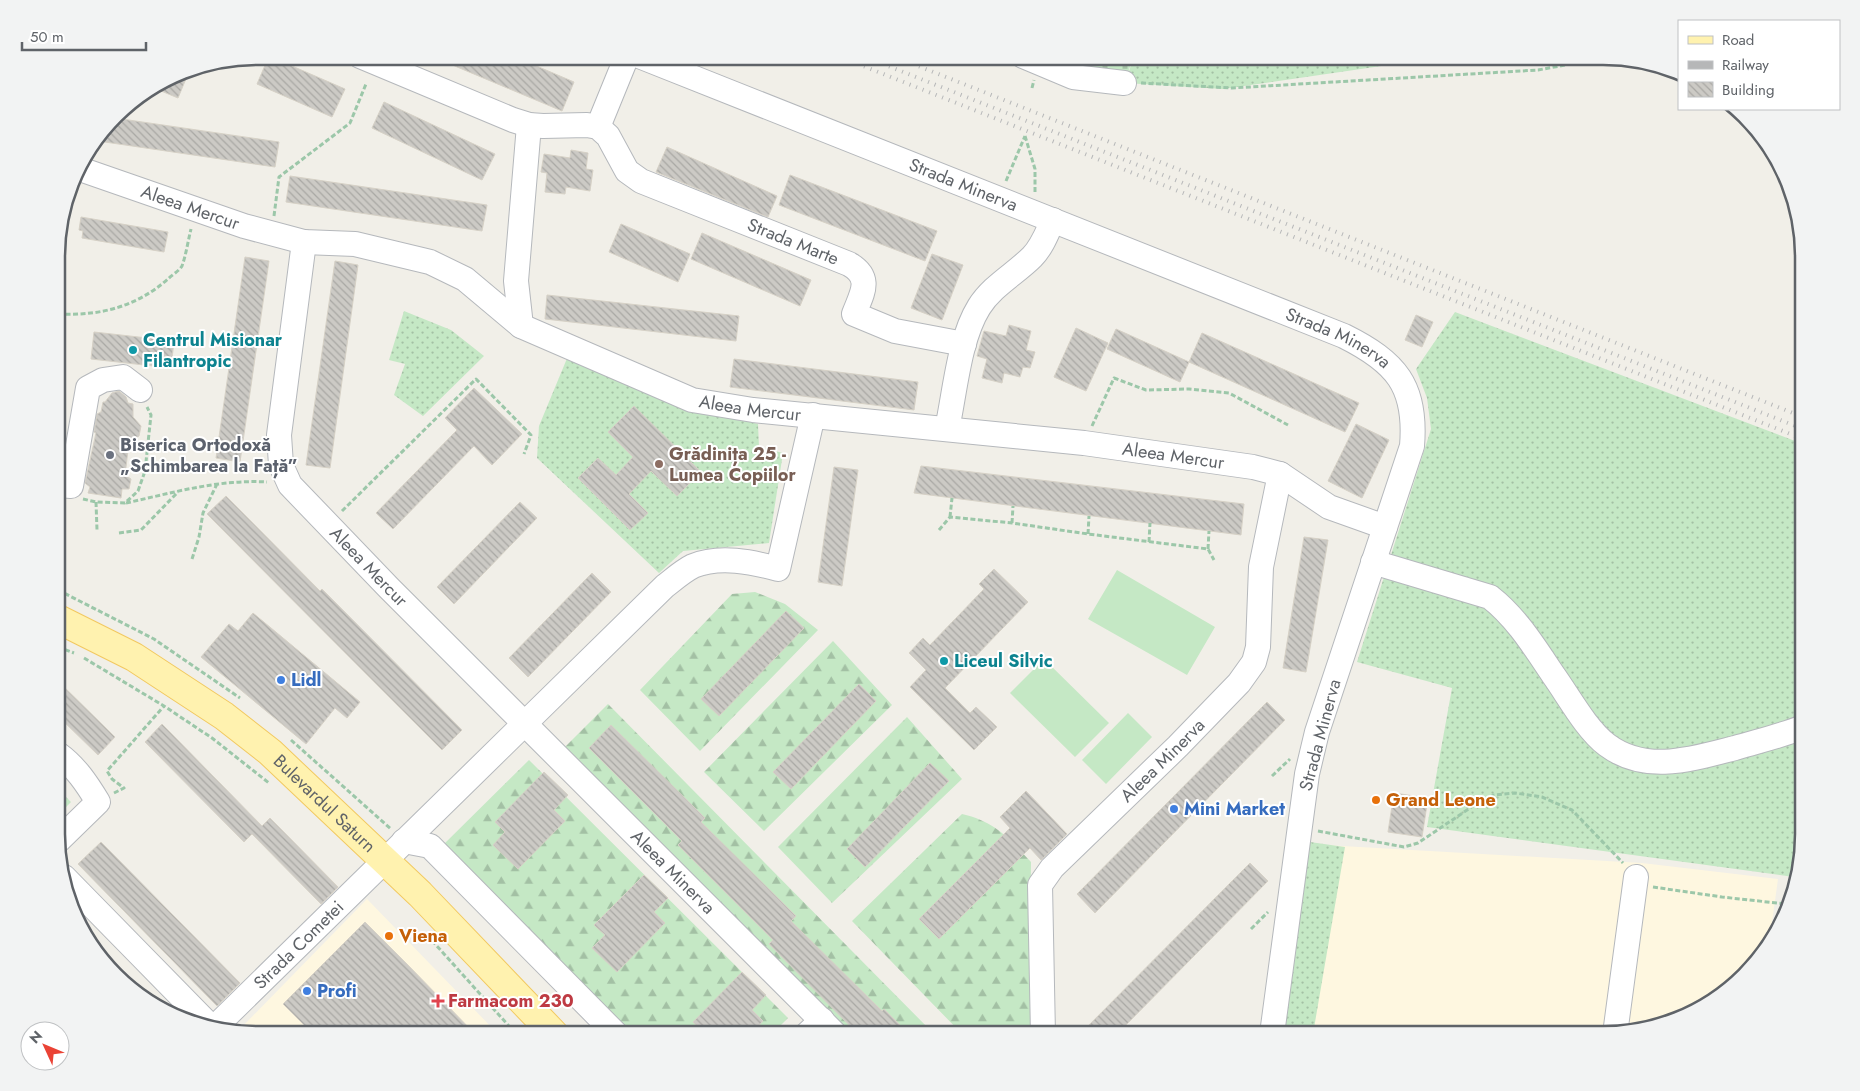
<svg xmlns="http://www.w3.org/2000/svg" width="1860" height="1091" viewBox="0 0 1860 1091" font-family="Jost,sans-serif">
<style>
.commercial{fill:#fef7e0}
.grass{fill:url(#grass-dots)}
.forest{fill:url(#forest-firs)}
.cemetery{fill:url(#cemetery-stones)}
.garden{fill:#c5e8c5}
.building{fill:url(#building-back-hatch);stroke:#d6d1c6}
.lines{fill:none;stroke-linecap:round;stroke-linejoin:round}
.minor-casing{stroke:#b5b8bc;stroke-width:26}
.major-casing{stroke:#f2c960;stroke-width:30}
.path{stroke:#9cc7a9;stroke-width:3;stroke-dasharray:5 2.5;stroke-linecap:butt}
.minor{stroke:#fff;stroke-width:24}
.major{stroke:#fff2af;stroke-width:28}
.rail{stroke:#b6b7b8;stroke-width:4;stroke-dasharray:1 6;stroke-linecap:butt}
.culture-dot{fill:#0f9aa8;stroke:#fff;stroke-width:2}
.worship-dot{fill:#6b7280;stroke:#fff;stroke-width:2}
.education-dot{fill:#8d6e63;stroke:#fff;stroke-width:2}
.shop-dot{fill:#3f7fe0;stroke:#fff;stroke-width:2}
.food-dot{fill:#e8710a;stroke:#fff;stroke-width:2}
.health-dot{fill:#e0444e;stroke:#fff;stroke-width:2}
.labels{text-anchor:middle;stroke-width:4;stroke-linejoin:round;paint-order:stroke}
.street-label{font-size:18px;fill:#5f6368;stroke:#fff}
.culture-label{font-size:18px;font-weight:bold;fill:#0d838f;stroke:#fff;text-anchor:start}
.worship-label{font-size:18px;font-weight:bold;fill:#5b616d;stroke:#fff;text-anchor:start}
.education-label{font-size:18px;font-weight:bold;fill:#785e54;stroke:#fff;text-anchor:start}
.shop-label{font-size:18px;font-weight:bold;fill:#366cbe;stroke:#fff;text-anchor:start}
.food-label{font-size:18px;font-weight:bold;fill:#c56008;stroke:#fff;text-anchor:start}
.health-label{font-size:18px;font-weight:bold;fill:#be3a42;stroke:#fff;text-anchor:start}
.rim{fill:none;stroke:#5f6368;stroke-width:2.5}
</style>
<defs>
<pattern id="grass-dots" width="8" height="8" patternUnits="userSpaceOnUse" patternTransform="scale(1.25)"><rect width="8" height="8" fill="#c5e8c5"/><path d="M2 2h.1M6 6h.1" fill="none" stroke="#a3c0a4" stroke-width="1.8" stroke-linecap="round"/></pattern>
<pattern id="forest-firs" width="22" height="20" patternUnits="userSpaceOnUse" patternTransform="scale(1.25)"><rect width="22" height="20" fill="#c5e8c5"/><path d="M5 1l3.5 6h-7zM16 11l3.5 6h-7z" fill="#a3c0a4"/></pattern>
<pattern id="cemetery-stones" width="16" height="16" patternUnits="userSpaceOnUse" patternTransform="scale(1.25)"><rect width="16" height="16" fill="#c5e8c5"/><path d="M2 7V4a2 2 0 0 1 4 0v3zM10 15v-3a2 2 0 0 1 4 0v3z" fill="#a3c0a4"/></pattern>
<pattern id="building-back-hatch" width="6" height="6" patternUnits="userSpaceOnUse" patternTransform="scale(1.25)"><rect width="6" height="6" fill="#cccac5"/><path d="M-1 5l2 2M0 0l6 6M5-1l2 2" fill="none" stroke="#a9a8a4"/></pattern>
</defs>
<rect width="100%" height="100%" fill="#f1efe8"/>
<path class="commercial" d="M1307,844L1642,863L1778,879L1769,944L1745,976L1704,1008L1616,1034H1276Z
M367,899L499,1035H257L243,1033L240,1029Z"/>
<path class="grass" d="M1134,56H1450L1223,89L1125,83Z
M404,311L451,330L484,356L423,416L394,395L405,364L389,360Z
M1455,312L1803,444V847L1794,877L1427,827L1452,688L1357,662L1431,429L1427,398L1416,369Z
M568,356L686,406L758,424L759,447L783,453L769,543L683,551L659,573L537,458L539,426Z
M58,789L71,802L58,815Z
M1303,841L1345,847L1313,1034L1281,1032Z"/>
<path class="forest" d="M755,592L785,604L818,630L700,751L640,690L732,594Z
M833,641L892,705L764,831L704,772Z
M608,704L935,1035H845L563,749Z
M907,717L962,779L832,903L778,847Z
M529,760L788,1018L771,1035H629L442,846Z
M962,814C996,822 1008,838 1031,862L1030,952L1033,1035H963L852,921Z"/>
<path class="cemetery" d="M1060,56H1134L1124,83Z"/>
<path class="garden" d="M1117,570L1215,627L1187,675L1088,619Z
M1044,659L1109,723L1075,757L1010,693Z
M1128,713L1152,737L1106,784L1082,760Z"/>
<path class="building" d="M269,56L345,89L332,117L257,84Z
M431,56H513L574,82L562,111Z
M190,69L178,98L154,88L181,71Z
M384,102L495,154L482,180L372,128Z
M115,118L279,142L275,167L98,141Z
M667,147L777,196L768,217L656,172Z
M571,150L588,153L586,169L593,170L590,191L566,187L565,194L545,192L547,173L541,172L544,154L570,158Z
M790,175L937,231L925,261L779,205Z
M290,176L487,205L482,231L286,202Z
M81,217L168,232L164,252L82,238L83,231L79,230Z
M621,224L690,254L678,282L609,252Z
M702,233L811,280L800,306L691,259Z
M932,254L963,265L942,320L911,308Z
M245,257L269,261L240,462L216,458Z
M335,261L358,265L330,468L306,465Z
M547,295L739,316L736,341L545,319Z
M1416,315L1433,322L1422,347L1405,340Z
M1009,325L1031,331L1026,350L1035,352L1030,368L1023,367L1020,377L1004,373L1002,383L982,378L987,359L977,356L984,331L1006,336Z
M1076,328L1108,343L1086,391L1054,377Z
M1116,329L1189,362L1180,382L1107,349Z
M94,332L174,341L171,368L91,359Z
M1202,333L1359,403L1345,432L1189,362Z
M734,359L918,382L914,410L730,387Z
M474,388L522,434L492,465L474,446L393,529L376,513L457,430L445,418Z
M119,391L126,397L128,403L133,404V417L141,426L139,436L129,442L125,475L131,479L129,489H122L121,498L88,493L90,487L85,483L96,433L94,432L97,414L101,412L103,402H105L112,393Z
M634,406L701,472L677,496L651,471L629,494L648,513L630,530L578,478L598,458L616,475L633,457L608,432Z
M1356,424L1389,440L1362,498L1328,481Z
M921,466L1244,504L1241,535L914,493Z
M834,467L858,470L842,586L818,582Z
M226,496L320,591L322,589L462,730L442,750L207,514Z
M520,502L537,518L454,604L437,587Z
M1304,537L1328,540L1306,672L1283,668Z
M994,569L1028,602L945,688L970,713L976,707L997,727L974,750L910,687L926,670L909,653L923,638L930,645L984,589L979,584Z
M592,573L611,592L528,677L509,658Z
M786,611L804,628L719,716L701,699Z
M253,613L360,702L347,718L335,708L306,744L201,657L229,624L238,631Z
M58,681L115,737L98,755L58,716Z
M859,684L876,701L791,789L773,772Z
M1267,702L1285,720L1095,913L1077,894Z
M162,724L262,826L270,818L338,887L321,904L252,834L244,842L145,742Z
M611,725L705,818L701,822L796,916L791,921L882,1011L884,1009L910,1035H859L769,944L773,940L678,845L682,841L589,748Z
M930,763L949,781L865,867L847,849Z
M544,772L568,795L554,810L565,821L518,869L493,845L505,832L495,822Z
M1026,791L1067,834L1041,860L1030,848L939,939L919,919L1010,828L1000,817Z
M1394,793L1428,798L1422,837L1388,832Z
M101,842L240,983L217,1006L78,864Z
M1250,863L1268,881L1117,1034H1080Z
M644,875L668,898L654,912L665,923L617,972L592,948L605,935L594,925Z
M365,922L406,963L476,1035H294L304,1025L283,1004Z
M742,972L766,995L752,1010L763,1021L750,1035H705L693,1022Z"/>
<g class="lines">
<defs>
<g id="minor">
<path id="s1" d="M360,56L513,120L529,125L543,126L587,125L598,127L608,136L627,171L641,181L849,264C873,278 862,293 854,314L895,331L964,344"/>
<path id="s2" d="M639,56L1344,336C1396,362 1417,386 1412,446L1317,732L1307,774L1272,1034"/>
<path d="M1023,56L1073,77L1124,83"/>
<path d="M598,127L627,56"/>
<path id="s3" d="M77,168L244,226L304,242L355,244L430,262L465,279L521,326L692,400L753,410L1084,443L1253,467L1280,474L1329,507L1385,527"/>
<path id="s4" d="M304,242L279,435L281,465L290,485L389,588L836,1035"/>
<path d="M521,326L516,281L529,125"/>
<path d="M947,429C955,392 959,339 979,307C992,286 1015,274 1032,257C1042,247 1047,233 1053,220"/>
<path d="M58,485L71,486L88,388L103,380L123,377L140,390"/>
<path d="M1373,562L1490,597C1517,618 1535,648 1554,676C1569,697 1586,729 1607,745C1646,774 1692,759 1735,748C1758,741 1781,736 1803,727"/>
<path d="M58,754C76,767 87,784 98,802L58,841"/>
<path d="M404,841L430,846L617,1035"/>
<path d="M64,877L213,1029"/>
<path id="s5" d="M213,1029L665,586C674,579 683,571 693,566C720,555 752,562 778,569L813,415"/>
<path d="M1615,1034L1636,877"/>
<path d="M806,1035L822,1020"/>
<path id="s6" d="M1043,1035L1040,885L1052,868L1178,746L1239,683L1254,662L1258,647L1261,567L1280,474"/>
</g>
<g id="major">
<path id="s7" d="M58,619L134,657L224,716L270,752L420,894L555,1035"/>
</g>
</defs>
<use href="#minor" class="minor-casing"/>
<use href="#major" class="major-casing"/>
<path class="path" d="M1141,83L1232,88L1538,70L1609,57
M1032,88L1034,80
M1025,136L1035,169V194
M1006,181L1025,136
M274,216L279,177L350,123L366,84
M58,314C100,316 136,307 168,279C172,275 179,271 182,266C186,255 188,241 191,229
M1092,426L1114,378L1146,390L1189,389L1229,393L1288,425
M83,499L96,502L125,503L138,491L145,471L151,415L147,407
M96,502L97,530
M126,503C172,493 219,479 267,482
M342,511L476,379L531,435L524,454
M950,517L952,498
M1012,523L1013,506
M939,530L950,517L1012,523L1088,534L1208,549L1214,560
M119,533L141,530L178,492
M1088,534L1089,516
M1149,542L1150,523
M1208,549L1209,531
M192,559L199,537L203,513L217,484
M58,590L154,639L240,698
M58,647L74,653
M84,658L164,706L212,738L269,783
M291,740L391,829
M1272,776L1290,759
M114,793L124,788L112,779L107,771L164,706
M1318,831L1404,847L1418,843L1476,804L1494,795L1515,793L1542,797L1572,810L1623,863
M1653,887L1722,897L1786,904
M1251,929L1268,912
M427,935L517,1035"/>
<use href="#minor" class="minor"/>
<use href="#major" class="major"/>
<path class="rail" d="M838,56L1803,439
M863,56L1803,429
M893,56L1803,417"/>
</g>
<g class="culture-dot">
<circle cx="133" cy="350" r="5"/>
<circle cx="944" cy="661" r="5"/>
</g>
<circle class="worship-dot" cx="110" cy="455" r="5"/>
<circle class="education-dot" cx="659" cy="464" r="5"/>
<g class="shop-dot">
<circle cx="281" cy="680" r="5"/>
<circle cx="1174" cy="809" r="5"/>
<circle cx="307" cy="991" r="5"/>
</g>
<g class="food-dot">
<circle cx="1376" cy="800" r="5"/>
<circle cx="389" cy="936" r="5"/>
</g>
<path class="health-dot" d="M435.5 993.5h5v5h5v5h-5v5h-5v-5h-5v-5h5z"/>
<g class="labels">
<g class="street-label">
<text dy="6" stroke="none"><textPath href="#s2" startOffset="349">Strada Minerva</textPath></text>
<text dy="6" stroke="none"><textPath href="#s3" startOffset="120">Aleea Mercur</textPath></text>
<text dy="6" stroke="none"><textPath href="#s1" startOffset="486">Strada Marte</textPath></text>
<text dy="6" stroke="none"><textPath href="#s2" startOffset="754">Strada Minerva</textPath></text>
<text dy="6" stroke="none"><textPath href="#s3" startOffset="724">Aleea Mercur</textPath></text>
<text dy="6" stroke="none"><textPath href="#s3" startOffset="1150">Aleea Mercur</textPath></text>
<text dy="6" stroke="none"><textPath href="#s4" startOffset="360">Aleea Mercur</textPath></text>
<text transform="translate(1320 735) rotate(-75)" y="6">Strada Minerva</text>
<text dy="6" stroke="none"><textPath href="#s6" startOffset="325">Aleea Minerva</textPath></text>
<text dy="6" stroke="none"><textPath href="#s7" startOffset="326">Bulevardul Saturn</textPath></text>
<text dy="6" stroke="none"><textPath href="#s4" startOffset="791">Aleea Minerva</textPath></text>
<text dy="6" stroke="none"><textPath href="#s5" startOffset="120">Strada Cometei</textPath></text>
</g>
<g class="culture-label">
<text x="143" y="346">Centrul Misionar<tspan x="143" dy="21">Filantropic</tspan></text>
<text x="954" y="667">Liceul Silvic</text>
</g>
<g class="worship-label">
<text x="120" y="451">Biserica Ortodoxă<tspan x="120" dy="21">„Schimbarea la Față”</tspan></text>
</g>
<g class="education-label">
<text x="669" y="460">Grădinița 25 -<tspan x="669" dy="21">Lumea Copiilor</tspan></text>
</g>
<g class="shop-label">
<text x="291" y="686">Lidl</text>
<text x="1184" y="815">Mini Market</text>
<text x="317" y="997">Profi</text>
</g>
<g class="food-label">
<text x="1386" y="806">Grand Leone</text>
<text x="399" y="942">Viena</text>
</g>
<g class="health-label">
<text x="448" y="1007">Farmacom 230</text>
</g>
</g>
<path d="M0 0H1860V1091H0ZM257 65H1603A192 192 0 0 1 1795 257V834A192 192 0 0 1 1603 1026H257A192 192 0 0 1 65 834V257A192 192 0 0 1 257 65Z" fill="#f2f3f3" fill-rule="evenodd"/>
<path class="rim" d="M257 65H1603A192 192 0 0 1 1795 257V834A192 192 0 0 1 1603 1026H257A192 192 0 0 1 65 834V257A192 192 0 0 1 257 65Z"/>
<rect x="1678" y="20" width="162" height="90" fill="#ffffff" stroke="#bfc1c3"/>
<rect x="1688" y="36" width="25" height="8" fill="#fff2af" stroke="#bfc1c3"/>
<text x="1722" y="45" font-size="15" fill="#5f6368">Road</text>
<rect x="1688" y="61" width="25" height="8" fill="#b6b7b8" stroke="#bfc1c3"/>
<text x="1722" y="70" font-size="15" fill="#5f6368">Railway</text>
<rect x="1688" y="82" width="25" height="15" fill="url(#building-back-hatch)" stroke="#bfc1c3"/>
<text x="1722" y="95" font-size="15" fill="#5f6368">Building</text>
<g transform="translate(45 1046) rotate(314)"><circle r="24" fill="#ffffff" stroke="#bfc1c3"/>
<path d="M0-4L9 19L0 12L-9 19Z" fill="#ea4335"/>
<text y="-8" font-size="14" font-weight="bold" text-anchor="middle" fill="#5f6368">N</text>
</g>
<path d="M22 42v8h124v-8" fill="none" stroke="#5f6368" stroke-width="2.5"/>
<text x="30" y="42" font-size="15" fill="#5f6368" stroke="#ffffff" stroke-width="4" paint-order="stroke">50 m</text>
</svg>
